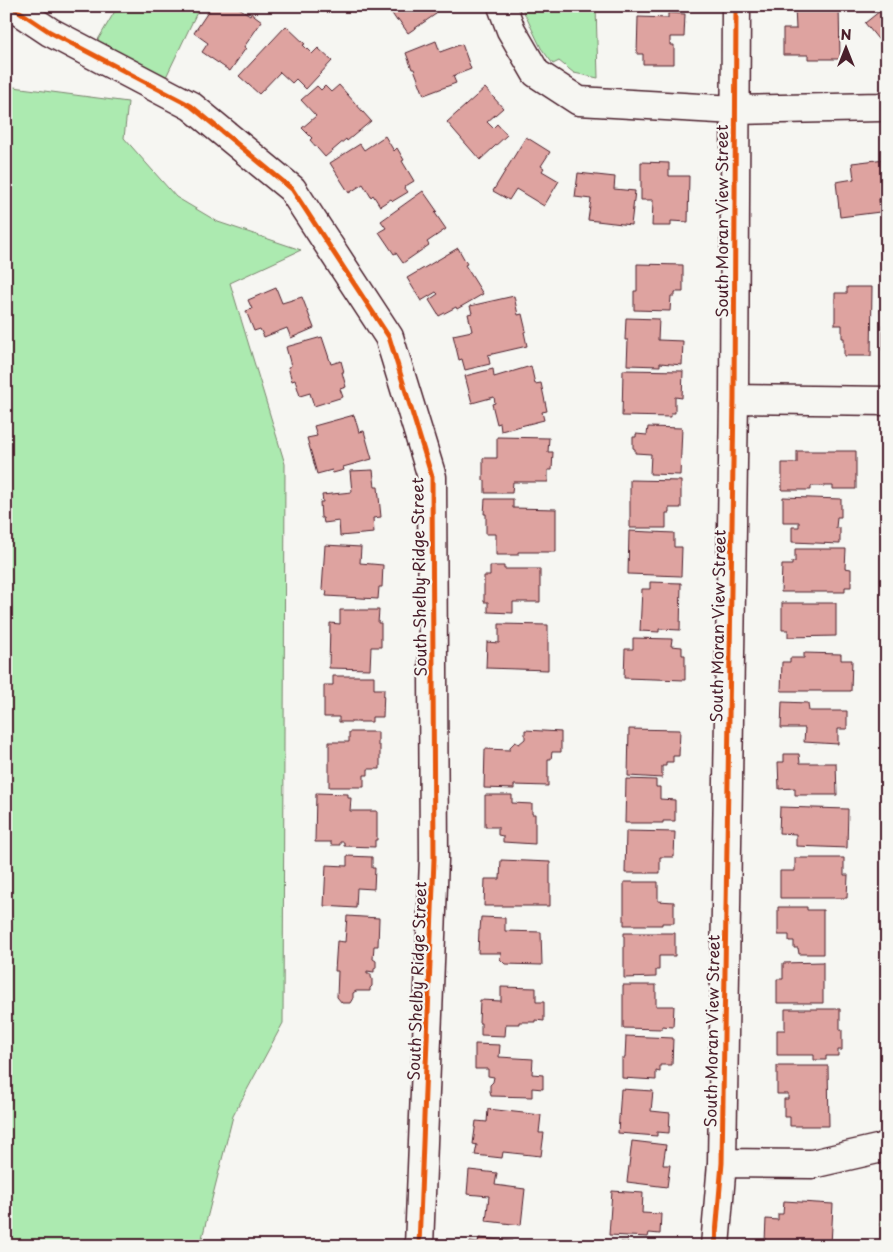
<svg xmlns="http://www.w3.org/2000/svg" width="893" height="1252" viewBox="0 0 893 1252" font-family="'Playpen Sans',sans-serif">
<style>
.green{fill:#aceab0;stroke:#7b846e}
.building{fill:#dea3a0;stroke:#4a1f2b}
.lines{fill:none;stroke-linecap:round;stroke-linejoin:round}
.minor-casing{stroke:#4a1f2b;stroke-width:31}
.minor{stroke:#f6f6f2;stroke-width:28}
.cycleway-casing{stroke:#f6f6f2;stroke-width:8}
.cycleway{stroke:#e8590c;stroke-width:5}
.labels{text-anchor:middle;stroke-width:4.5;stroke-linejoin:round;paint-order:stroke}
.street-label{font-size:16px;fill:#4a1f2b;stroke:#f6f6f2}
</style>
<rect width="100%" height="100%" fill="#f6f6f2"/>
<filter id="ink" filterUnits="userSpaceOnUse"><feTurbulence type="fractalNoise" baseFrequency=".02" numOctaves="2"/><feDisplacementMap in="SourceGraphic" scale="10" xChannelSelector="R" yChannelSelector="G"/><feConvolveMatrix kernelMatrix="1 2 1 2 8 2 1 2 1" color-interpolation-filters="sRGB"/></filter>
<g filter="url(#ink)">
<path class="green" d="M118,6H200L166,77L96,43Z
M521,6H596L598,78L574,73L559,61L553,64L541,48Z
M6,86L128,102L124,138L176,197L218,222L301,250L230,283L285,464L283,1023L233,1116L200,1246H6Z
M887,1174V1246H881V1177Z"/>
<path class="building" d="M212,6H236L250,15L251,13L262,21L244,47L246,48L230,71L202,52L208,43L194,33Z
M387,6H430L436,14L408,33L398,19L397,21Z
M839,6L840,59H808V55H783V29H796L795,7Z
M885,7L887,8L886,49L865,23Z
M668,13L685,14L684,37H670V45H674V64H643V54H637L638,17L668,18Z
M286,26L305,44L303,45L312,54L318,48L332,61L306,89L296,79L292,83L280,72L259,94L239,76Z
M436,41L440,52L462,44L471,69L453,76L456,83L424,95L414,69H412L406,53Z
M339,85L371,121L347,141L346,139L325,157L310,140L312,138L302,128L316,116L301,100L317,86L321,90L325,86L331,92Z
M485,88L503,108L487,122L493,128L497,124L507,135L480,160L447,122Z
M385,136L394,151L397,148L404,160L402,161L414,181L404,187L408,192L393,201L391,199L380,206L373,195L371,197L363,184L349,193L330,163L360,144L364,150Z
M526,137L550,152L541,166L544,168L542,171L559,181L544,206L516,189L509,200L493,191Z
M885,159L887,185L885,186L886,198L879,199L880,212L840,217L836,182L854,179L852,163Z
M641,162L669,163V176H689L688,222L671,221V226H652L653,200H641Z
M578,173L615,177L614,189L635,191L631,225L588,220L591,199L575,197Z
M423,191L437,211L435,213L446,229L427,242L429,245L403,263L396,253L394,254L379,232L386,228L381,221Z
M458,248L467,264L465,265L483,294L457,309L456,307L439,316L429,300L438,294L436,292L421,301L407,278Z
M637,264L683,265V292H675V296H671L670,311L634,310V291H637Z
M847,287H872L871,356H844V338H842V325H835V293H847Z
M276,288L282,303L302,297L314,328L291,338L287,328L264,337L260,329L254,331L246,311L252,309L248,300Z
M514,296L518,315L522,314L526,331L524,332L527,346L488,355L490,364L465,370L462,359L459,360L453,335L472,331L468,314L472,313L470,306Z
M626,318L659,319L658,340L683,341L682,365L660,363V366L627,365L628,340H625Z
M883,324H887V351H883Z
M322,337L331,364L341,361L344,372H342L346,387L340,389L343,397L314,406L310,393L300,396L295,380L292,381L288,367L291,366L286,347Z
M531,366L535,384L541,383L547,411L542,412L544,420L501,431L500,423L497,424L492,404L495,403L494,397L472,403L465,376L493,369L494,377Z
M623,370L683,371L682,398L675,397V413H671V417L622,416Z
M354,415L359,432L364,431L372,459L343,467L344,470L333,473L332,470L317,474L307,438L317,436L314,426Z
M648,427L682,428L680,475L650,474L651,454L635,453V449L633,448V437H636V434L647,435Z
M497,437L549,438L548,452H553L552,470H548V482H513L512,493H485V481L483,480V458H497Z
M797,451H856V489H833V486H811V490H782V463H797Z
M373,470L375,487H378L381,517L373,518L374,533L340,536L339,521L324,523L323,518H321L320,502H323L322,495L352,492L350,471Z
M630,480L681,481V508H669V513H666V528H630Z
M783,497L841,499V517H837L836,528H840V544L792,542V527H799V522H783Z
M485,499H513V508L556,509V552H518V555H496V534H486V514H484Z
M629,531L674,533V547H682L681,576L628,574Z
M325,545L361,547L360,563L383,565L382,587H379L378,599L326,596L327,591L322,590Z
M795,549H846L845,568L851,569V587H845V592H781L782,565H792V562H795Z
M490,566H504V569H540V602H513V613L488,612V602H484V576H490Z
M650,582L681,583L680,630L659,629V632L640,631L642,589H650Z
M782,603H836V636L788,637V630H782Z
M340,610H379L378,623H381V647H371L370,669L329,668L330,623L340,624Z
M499,624L548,625V670L486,668L487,642L499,643Z
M633,638L672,639L671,646L682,647V655H685V680L624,678L625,649H633Z
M804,653L841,654V660H852L851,691H781L782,662H790V658H804Z
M333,676H374V689H384L383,717H372V722H339V717H324V685H333Z
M782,702L808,703L809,711H847V729H838V744L804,742L805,728H781Z
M629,729L680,730L679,756H673V762H666V766H662V778L628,776Z
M525,730L561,732V752H552L551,759H548V786L514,785V789L484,788L485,749L510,750V747L515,742L519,744L525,739Z
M349,732H378V746H380V769H368V775H364V787H329V742H349Z
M784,754H799L800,763H836L837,795H795V788L779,789L778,762H784Z
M626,779L656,780V787H660V799L675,800V821H663V823H625Z
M316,793L348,794V798H351L350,811H377V840H375V847L344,846V842H340V845H331V842H315Z
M485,795H512V803L532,804V814H535V844L503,842V836L498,835V827H485Z
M780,807L848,809L847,848L796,846V834L779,833Z
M626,831L675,832L674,857H660V873H625Z
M347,856L372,857V868H375L374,889L357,888L356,908L324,906L326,865L347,866Z
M795,858H844V875H848L847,898H780V871H795Z
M501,860L550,862V906H484L485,879H500Z
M624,882H658V901L674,902V923H662V925H624Z
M778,907H807V910H823V954H799L798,948H794V941H789V935H778Z
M347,916L379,918L378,946H374L373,959L376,961V968L374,969V972L367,971V974H371V977L372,979V986L370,988V991H356L353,993V998L350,1003H342L337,997L338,971H335L337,941L345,942Z
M481,917L505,918V931L541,932L542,965L505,964L500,959L501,953H478L479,930H480Z
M624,933H675V956H659V970H656V977L624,978Z
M823,962V1003H777V979H783V963Z
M623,985H656V1006H674L673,1027L662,1026V1029L623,1028Z
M501,987L536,988V1002H544V1021L535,1020V1022H519V1024H506L505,1036L481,1035V1023H479L480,1000L501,1001Z
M785,1009H840V1030H842V1050H838V1056H826V1060H814V1055H777V1030H785Z
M626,1036L673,1038L672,1065H660V1072L656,1071V1080L622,1078V1058H625Z
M475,1044L500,1045L499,1057L533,1059L532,1074L543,1075V1089L532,1088V1097L491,1096L490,1091V1085L493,1082L494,1077L488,1076V1069H475Z
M777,1066H828L829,1126H790V1117H784V1099H788V1094H777Z
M621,1089L653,1091L651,1111L670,1113L669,1133L657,1132V1136L618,1133Z
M488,1109L541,1115L539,1133H544L541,1156L503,1152L502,1158L475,1155L477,1145L473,1144L476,1121L487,1122Z
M632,1141L666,1145L663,1165H670L667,1187L627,1182Z
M469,1170L497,1173L495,1185L525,1189L521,1225L486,1221L489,1196L467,1194Z
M612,1191L643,1193L642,1213L661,1214L660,1234L649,1233L648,1237L609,1235Z
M784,1201L833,1204L831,1246L765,1241L766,1219L778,1220V1214H783Z
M479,1238L512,1241L511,1246H469L470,1242L478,1243Z
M621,1242L660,1246H620Z"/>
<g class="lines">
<defs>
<path id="minor" d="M11,6L50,32L191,106L292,189L389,337L432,477L434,859L419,1246
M502,6L511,30L536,73L579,101L735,110L881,107L887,105
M734,399L887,401
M722,1163L812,1164L882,1148L887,1145
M715,1246L722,1163L734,399L736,6"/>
</defs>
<use href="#minor" class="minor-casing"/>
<use href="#minor" class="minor"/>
<defs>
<path id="cycleway" d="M11,6L50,32L191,106L292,189L389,337L432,477L434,859L419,1246
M715,1246L722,1163L734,399L736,6"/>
</defs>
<use href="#cycleway" class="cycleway-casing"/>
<use href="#cycleway" class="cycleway"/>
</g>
</g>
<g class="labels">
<g class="street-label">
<text transform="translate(722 221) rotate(-90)" y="6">South Moran View Street</text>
<text transform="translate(419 577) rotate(-91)" y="6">South Shelby Ridge Street</text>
<text transform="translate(718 626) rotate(-89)" y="6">South Moran View Street</text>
<text transform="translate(417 981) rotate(-88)" y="6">South Shelby Ridge Street</text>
<text transform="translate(712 1031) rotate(-89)" y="6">South Moran View Street</text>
</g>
</g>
<rect width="893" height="1252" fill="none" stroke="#f6f6f2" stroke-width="25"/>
<rect x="12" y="12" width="868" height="1227" fill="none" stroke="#4a1f2b" stroke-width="2" filter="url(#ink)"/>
<g transform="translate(846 48)" stroke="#f6f6f2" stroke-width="4" paint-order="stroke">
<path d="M0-4L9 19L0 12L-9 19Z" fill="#4a1f2b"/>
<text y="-8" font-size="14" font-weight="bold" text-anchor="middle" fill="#4a1f2b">N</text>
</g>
</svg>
